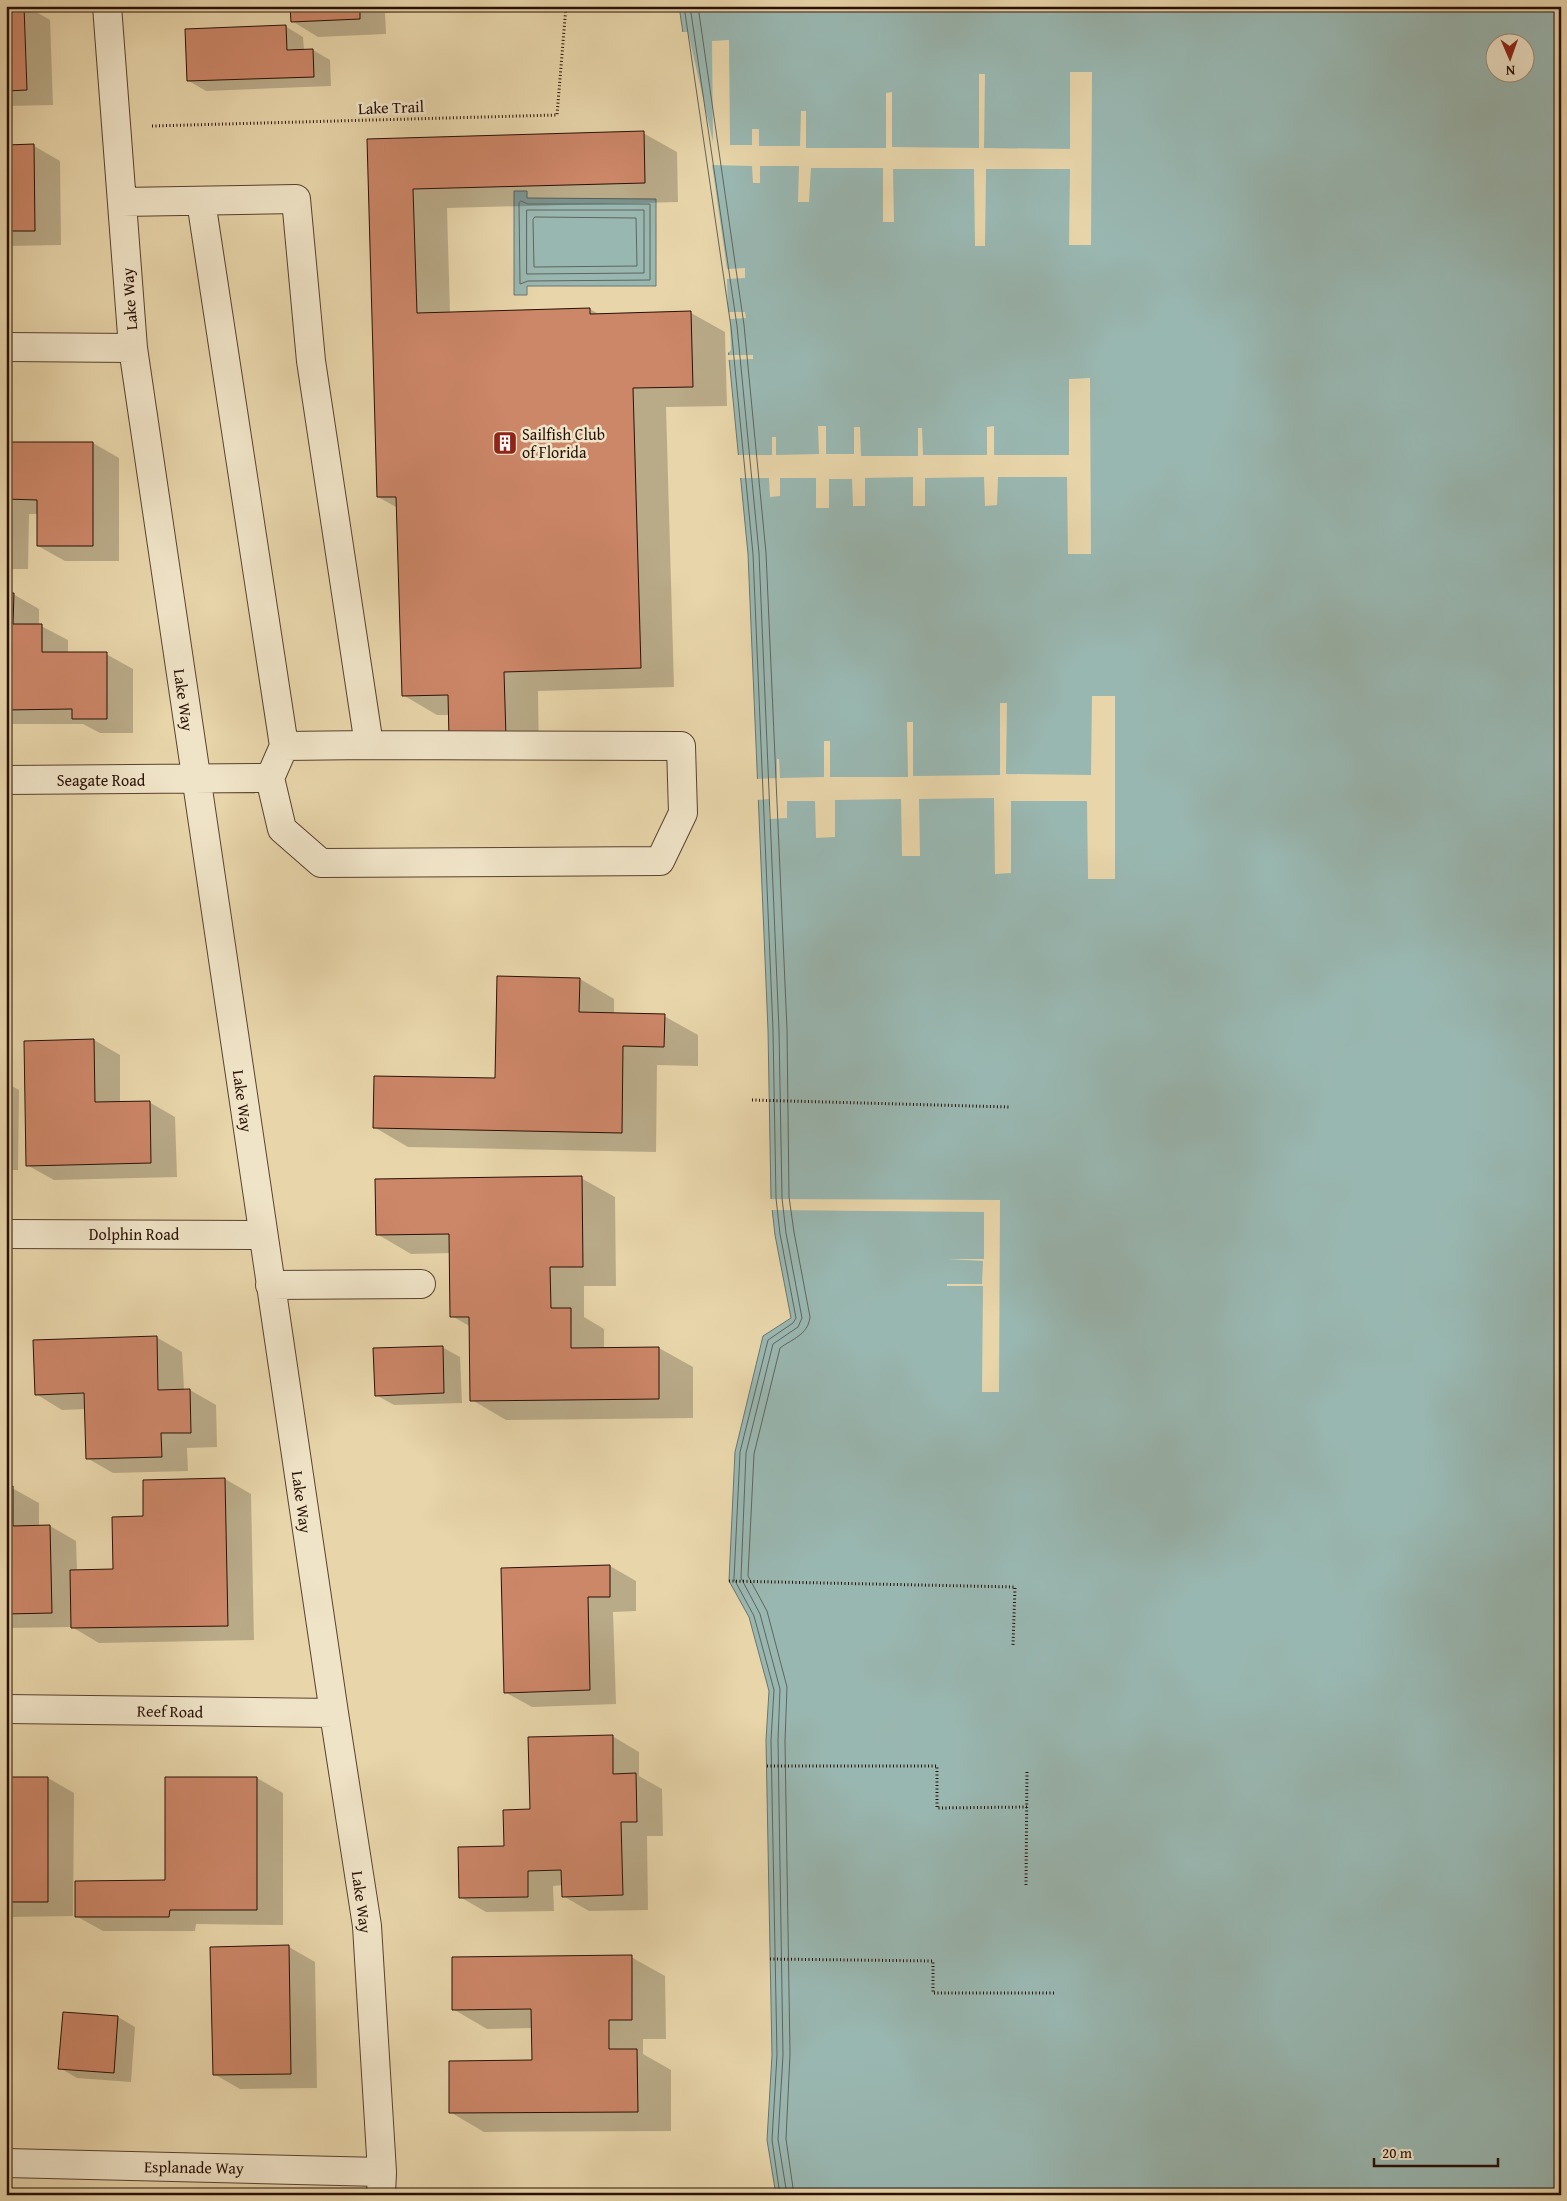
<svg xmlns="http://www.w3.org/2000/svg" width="1567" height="2201" viewBox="0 0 1567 2201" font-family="'Gentium Book Plus',serif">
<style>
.water{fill:#99b7b1;stroke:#6c746d;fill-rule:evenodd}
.pier{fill:#e8d5aa}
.shadow{fill:#0003}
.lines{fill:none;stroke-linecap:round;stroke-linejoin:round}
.shore{stroke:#61645c;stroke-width:1}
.building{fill:#cc8668;stroke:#291006}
.minor-casing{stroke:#59412f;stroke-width:30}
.path{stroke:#291006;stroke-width:3;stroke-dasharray:1 2.5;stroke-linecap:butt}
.minor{stroke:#f0e4c8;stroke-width:28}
.labels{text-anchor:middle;stroke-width:5;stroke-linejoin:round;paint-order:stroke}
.street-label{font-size:16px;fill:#291006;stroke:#f0e4c8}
.poi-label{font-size:16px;fill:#291006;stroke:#f0e4c8;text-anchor:start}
</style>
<rect width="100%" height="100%" fill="#e8d5aa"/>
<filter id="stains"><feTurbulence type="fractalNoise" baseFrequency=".004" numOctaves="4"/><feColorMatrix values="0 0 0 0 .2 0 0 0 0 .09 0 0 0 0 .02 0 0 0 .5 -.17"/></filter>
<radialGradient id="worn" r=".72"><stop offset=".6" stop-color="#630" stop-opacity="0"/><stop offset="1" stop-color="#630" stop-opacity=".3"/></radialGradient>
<path class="water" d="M679,6H1561V2195H776L767,2140L772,2055L766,1740L769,1691L749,1617L729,1581L735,1452L763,1336L791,1318L775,1235L771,1199L768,1030L748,554L726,327ZM1494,42H1524V72H1494Z
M514,191H527V198L656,199V286H527V295H514Z"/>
<path class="pier" d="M680,32H688L713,142L712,41L729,40L730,145H752V129H759V146H800L801,111H806V148H886V93L892,92V147L979,148V74H985L984,148L1070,149V72H1092L1091,245H1069L1070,169H986L985,246H975L974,169H893L894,222H883V168H811L809,202H798L799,166H760V183H753L752,166L712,165L727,269L745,268V278L727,279L728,312H745L746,318L730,319L731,350L726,355H753V359L726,360Z
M1090,378L1091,554H1068L1067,477H998L997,505L985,506L984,477L925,478V506H913V477L865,478V506H853L852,479H829V508H816V478H780V496L770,497L769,478H738L735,455H772V437H776V455L819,454L818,426H826V454H854V427H860L861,456H918V428H922L923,455H987V427L994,426V455H1069V379Z
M1092,696H1115V879H1088L1087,801H1011V873L995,874L994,798L919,799L920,856H902L901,799L835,800V837L816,838L815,801H787V818L769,819V799L756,800L755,779L777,778V759H779L780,778L824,777V741H830V777H908L907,722H913V776L1000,775V703H1007L1006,774L1091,775Z
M768,1199L1000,1200L999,1392H982L983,1286H947V1284H982L983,1261L947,1259H984V1212L770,1210Z"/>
<path class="shadow" d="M6,6H26L50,20L53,105L6,106Z
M291,6H459L460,10L385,13L386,34L318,37L292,21Z
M285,26L303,37L304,50H313L330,60L331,86L206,91L189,81Z
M643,133L677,152L678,202L447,208L450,313L590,309L600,315L691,313L725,332L727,406L666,407L674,687L538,691L539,756L450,715H437L403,695L398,508L378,497L369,140Z
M6,146H34L60,161L61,245L6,246Z
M6,443H93L119,458V561H65L38,546L39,514H29L28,569H6Z
M6,594H13L39,609V625L68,640V654H106L133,669V733H100L83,724H6Z
M580,979L614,999V1014L664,1016L698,1035V1066L657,1065L656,1152L408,1147L374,1127L496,1079Z
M94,1040L120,1055V1103L149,1102L175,1117L177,1177L54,1180L27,1165Z
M6,1083L19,1090L18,1170H6Z
M581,1178L615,1197L616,1286H584V1317L604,1329V1348H659L693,1367V1418L506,1420L472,1400L471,1327L452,1316L451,1253L411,1254L377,1234Z
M156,1337L182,1352L184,1390H190L216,1405L217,1447L187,1448L188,1471L113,1473L87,1458L86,1409L62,1410L36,1394Z
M442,1347L460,1357L462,1403L394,1405L376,1395Z
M225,1479L251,1494L254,1640L99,1643L72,1627L6,1628V1488H12L39,1503V1526H50L76,1541L77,1571L114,1570Z
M610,1566L636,1581V1611L613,1612L616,1704L532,1707L505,1692Z
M612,1736L639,1752V1776L662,1789L663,1836H647L648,1910L589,1911L563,1896V1885L553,1886L554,1911L486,1912L460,1897L505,1847L532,1811Z
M48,1778L74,1793L73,1916L6,1917V1779Z
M257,1778L283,1793V1925L196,1924L195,1931H103L76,1916L166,1882Z
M289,1947L315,1962L317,2088L240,2089L214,2074Z
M631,1957L665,1976L666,2039H643V2054L671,2070V2131L484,2132L450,2112L533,2061V2028L487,2029L453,2009Z
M118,2017L135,2027L131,2082L77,2078L60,2068Z"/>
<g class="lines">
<path class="shore" d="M684,6L731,327L753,554L773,1030L776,1198L780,1234L796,1318L793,1323L768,1340L740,1452L734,1579L754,1616L774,1690L771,1740L777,2055L772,2140L780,2195
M690,6L737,326L759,553L779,1030L782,1198L786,1233L802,1318L798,1327L773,1344L746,1453L741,1578L760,1614L780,1689L778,1740L783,2055L778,2139L787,2195
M698,6L744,325L766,553L787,1029L789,1197L794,1232L810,1317C808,1335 792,1339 780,1348L754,1454L748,1576L767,1611L787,1687L785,1741L790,2054L786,2139L794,2195
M521,201L528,204H650V280L528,281L520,284L519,203Z
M527,210H644V273L527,274Z
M535,217L636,218L637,266L534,267L533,220Z"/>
</g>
<path class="building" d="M6,6H24L27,90L6,91Z
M290,6H360V19L291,22Z
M286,25L287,50L313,49L314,77L187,81L185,29Z
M644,131L645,183L413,189L417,313L590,308V314L691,311L693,387L633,388L641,668L504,672L506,737L449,738L448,695L402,696L396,497H377L367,139Z
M34,144L35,231H6V145Z
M6,442H93V546H37V500L6,499Z
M6,593H14L13,624H42V652H107V719H72V709L6,710Z
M497,976L580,978L579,1012L665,1014L664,1047L623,1046L622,1133L373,1128L374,1076L495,1078Z
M94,1039L95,1102L150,1101L151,1163L26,1166L24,1041Z
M582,1176L583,1267H550L551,1308H571V1348L659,1347V1399L470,1401L469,1317H450L449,1234L376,1235L375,1179Z
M157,1336L158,1390L190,1389L191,1433H161L162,1457L86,1459L84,1393L35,1395L33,1340Z
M443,1346L444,1393L375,1396L373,1348Z
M225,1478L228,1626L71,1628L70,1570L113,1569L112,1517L143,1516V1480Z
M13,1486V1526L50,1525L52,1613L6,1614V1487Z
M610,1565V1597H588L590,1690L504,1693L501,1568Z
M613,1735V1774L636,1773L637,1822H621L623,1895L562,1897L561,1870L528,1871V1897L459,1898L458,1847L504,1846L503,1810L530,1809L528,1737Z
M6,1777H48V1902H6Z
M165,1777H257V1910H170L169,1917H75V1881L165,1880Z
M289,1945L291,2074L213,2075L210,1947Z
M632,1955V2020H609V2049H637L638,2112L449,2113V2061L532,2060L531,2009L452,2010V1957Z
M63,2012L118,2016L114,2073L58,2069Z
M548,2193H634V2195H548Z"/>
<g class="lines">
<defs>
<path id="minor" d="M107,6L133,348L334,1713L367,1926L382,2172L381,2195
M201,201L284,746
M122,202L296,199L311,361L369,745L681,746L683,813L660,861L321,863L282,829L270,778L284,746L369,745
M6,347L133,348
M6,780L270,778
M6,1234L263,1235
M270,1285L421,1284
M6,1709L334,1713
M6,2163L382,2172"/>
</defs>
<use href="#minor" class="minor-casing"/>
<path class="path" d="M152,126L557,115L566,6
M752,1100L1009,1107
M729,1581L1015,1587L1013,1645
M767,1766H937V1808L1027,1807
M1026,1885L1027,1772
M770,1959L933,1961V1993H1054"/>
<use href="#minor" class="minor"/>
</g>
<defs>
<symbol id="building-square" viewBox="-11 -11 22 22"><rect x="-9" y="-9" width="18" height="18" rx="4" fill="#8f2418" stroke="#f0e4c8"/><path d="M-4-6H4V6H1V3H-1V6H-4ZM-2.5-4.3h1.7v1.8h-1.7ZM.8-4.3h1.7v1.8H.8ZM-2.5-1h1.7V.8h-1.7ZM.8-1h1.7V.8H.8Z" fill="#fff"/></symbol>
</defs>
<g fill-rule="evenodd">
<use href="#building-square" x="491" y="429" width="28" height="28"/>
</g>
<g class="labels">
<g class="street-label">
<text transform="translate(391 107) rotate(-2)" y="6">Lake Trail</text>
<text transform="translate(129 299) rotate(-94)" y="6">Lake Way</text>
<text transform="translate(184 700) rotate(82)" y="6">Lake Way</text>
<text x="101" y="786">Seagate Road</text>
<text transform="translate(243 1101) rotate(82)" y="6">Lake Way</text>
<text x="134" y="1240">Dolphin Road</text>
<text transform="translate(302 1502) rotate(82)" y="6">Lake Way</text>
<text transform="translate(170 1711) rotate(1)" y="6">Reef Road</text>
<text transform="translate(362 1902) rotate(82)" y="6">Lake Way</text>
<text transform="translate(194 2167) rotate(1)" y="6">Esplanade Way</text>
</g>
<g class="poi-label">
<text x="522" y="440">Sailfish Club<tspan x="522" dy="18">of Florida</tspan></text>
</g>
</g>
<rect width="1567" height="2201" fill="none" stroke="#e8d5aa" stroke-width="25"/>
<rect x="8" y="8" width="1552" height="2186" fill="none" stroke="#291006" stroke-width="2.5"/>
<rect x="12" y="12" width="1542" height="2176" fill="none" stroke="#291006"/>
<g transform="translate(1510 58) rotate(178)"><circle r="24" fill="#f0e4c8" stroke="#a08f7a"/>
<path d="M0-4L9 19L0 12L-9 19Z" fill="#8f2418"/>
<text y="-8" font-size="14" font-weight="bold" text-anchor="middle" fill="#291006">N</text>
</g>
<path d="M1374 2158v8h124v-8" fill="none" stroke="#291006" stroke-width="2.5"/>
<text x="1382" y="2158" font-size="15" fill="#291006" stroke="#f0e4c8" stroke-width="4" paint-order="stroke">20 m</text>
<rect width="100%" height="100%" filter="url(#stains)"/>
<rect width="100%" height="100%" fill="url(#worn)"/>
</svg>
